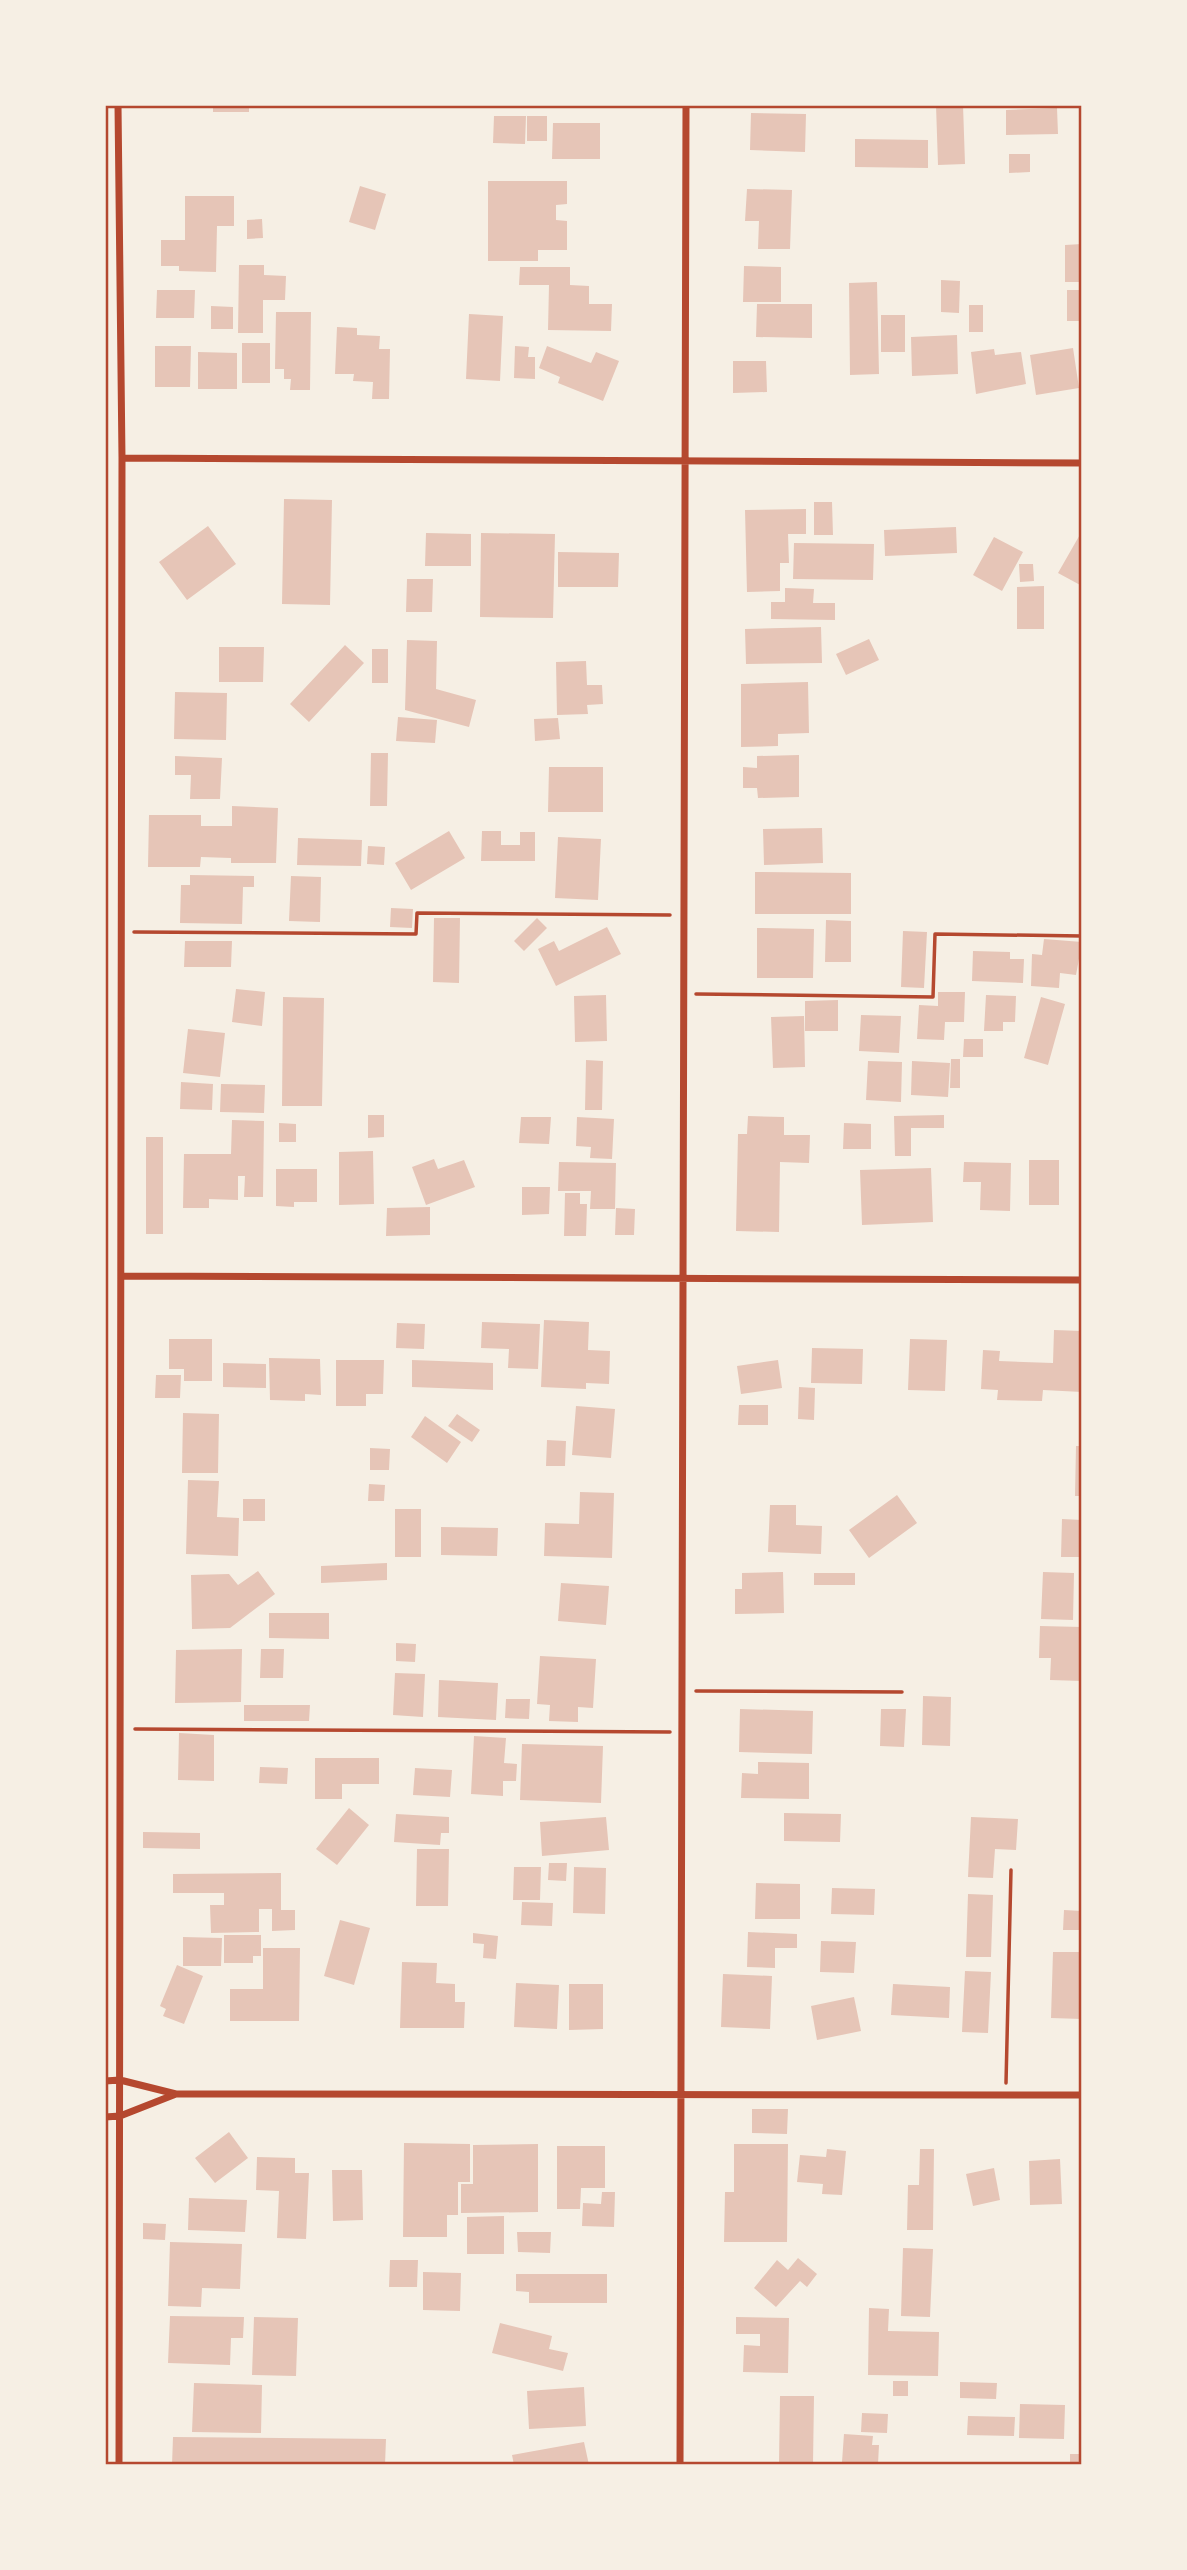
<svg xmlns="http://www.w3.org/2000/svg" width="1187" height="2570" viewBox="0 0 1187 2570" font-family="'Source Sans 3',sans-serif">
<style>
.building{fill:#e6c5b7}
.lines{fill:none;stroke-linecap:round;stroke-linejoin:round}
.path{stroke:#b5482f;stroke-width:3.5}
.minor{stroke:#b5482f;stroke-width:7}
.neatline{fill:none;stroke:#b5482f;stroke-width:2.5}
</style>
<rect width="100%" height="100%" fill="#f6efe4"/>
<path class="building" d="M213,105H249V112H213Z
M936,105H963L965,164L938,165Z
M1057,108L1058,134L1006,135V110Z
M751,113L806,114L805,152L750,150Z
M494,116H526L525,144L493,143Z
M527,116H547V141H527Z
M553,123H600V159H552Z
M855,139L928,140V168L855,167Z
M1009,154H1030V172L1009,173Z
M488,181H567V204L556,205V220L567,221V250H538V261H488Z
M360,186L386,194L375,230L349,222Z
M747,189L792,190L790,249H758L759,221H745Z
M185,196H234V226H217L216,272L179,271V266H161V240H185Z
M262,219L263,238L247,239V220Z
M1082,244V282H1065V245Z
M239,265H264V275L286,276L285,300H263V333H238Z
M744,266L781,267V302H743Z
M520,267H570V285L589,286V304H612L611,331L548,330L549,285H519Z
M941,280L960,281L959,313L941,312Z
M877,282L879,374L850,375L849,283Z
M157,290H195L194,318H156Z
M1067,290H1082V321H1067Z
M757,304H812V338L756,337Z
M969,305H983V332H969Z
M211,306L233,307V329H211Z
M276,312H311L310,390H290L291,379H284V369H275Z
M469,314L503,316L500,381L466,379Z
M881,315H905V352H881Z
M337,327L357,328V335L380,336L379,349H390L389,399H372L373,382L353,381L354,374H335Z
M957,335L958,374L912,376L911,337Z
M242,343H270V383H242Z
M155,346H191L190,387H155Z
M515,346L529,347L528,357H535V379L514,378Z
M547,346L591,363L596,352L619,361L603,401L558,383L560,377L539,368Z
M1073,348L1079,388L1036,395L1030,355Z
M994,349L995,355L1021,352L1026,384L976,394L971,352Z
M198,352L237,353V389H198Z
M733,361H766L767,392L733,393Z
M284,499L332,500L330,605L282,604Z
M814,502H832L833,535H814Z
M806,509V534H788L789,563H780V591L747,592L745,510Z
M208,526L236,564L187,600L159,562Z
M956,527L957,553L885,556L884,530Z
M1082,531V586L1058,573Z
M426,533L471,534V566H425Z
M481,533L555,534L553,618L480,617Z
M994,537L1023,552L1002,591L973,575Z
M794,543L874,544L873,580L793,579Z
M558,552L619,553L618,587H558Z
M1019,564H1033L1034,581L1020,582Z
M407,579H433L432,612H406Z
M1044,586V629H1017V587Z
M785,588L814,589L813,603H835V620L771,619V602H785Z
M821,627L822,663L746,664L745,629Z
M869,639L879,660L846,675L836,654Z
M407,640L437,641L436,689L476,700L469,727L405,710Z
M345,645L364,663L309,722L290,704Z
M219,647H264L263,682H219Z
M372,649H388V683H372Z
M586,661L587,685H602L603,704L587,705L588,714L557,715L556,662Z
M808,682L809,733L778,734V746L741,747V684Z
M175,692L227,693L226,740L174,739Z
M398,717L437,720L435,743L396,741Z
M558,718L560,739L535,741L534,719Z
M371,753H388L387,806H370Z
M799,755V797L758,798L757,788H743V767L757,768V756Z
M175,756L222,758L220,799H190L191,775H175Z
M549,767H603V812H548Z
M232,806L278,808L276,863H231V858L201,857L200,867H148L149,815H201V826H232Z
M822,828L823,863L764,865L763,829Z
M449,831L465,858L411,890L395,863Z
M482,831H501V845H520V832H535V861H481Z
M558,837L601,839L598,900L555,898Z
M298,838L362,840L361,866L297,865Z
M368,846L385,847L384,865L367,864Z
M755,872L851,873V914H755Z
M190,875L254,876V887H243L242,924L180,923L181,885H190Z
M291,876L321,877L320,922L289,921Z
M391,908L413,909L412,928L390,927Z
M434,918H460L459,983L433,982Z
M537,918L547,928L524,951L514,941Z
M826,920L851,921V962H825Z
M607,927L621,954L556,986L538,949L554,941L559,951Z
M757,928L814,929L813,978H757Z
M903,931L927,932L924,988L901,987Z
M1044,939L1082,942L1076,975L1060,973L1059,988L1031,986L1032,954L1042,955Z
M185,941H232L231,967H184Z
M973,951L1010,952V959H1024L1023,983L972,981Z
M236,989L265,992L262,1026L232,1022Z
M938,992H965L964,1022H945L944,1040L917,1039L919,1005L938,1006Z
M606,995L607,1041L575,1042L574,996Z
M986,995L1016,996L1015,1022H1003V1031H984Z
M283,997L324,998L322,1106H282Z
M1041,997L1065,1004L1048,1065L1024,1058Z
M838,1000V1031H805V1001Z
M861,1015L901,1016L899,1053L859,1051Z
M804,1016L805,1067L773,1068L771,1017Z
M188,1029L225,1033L220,1077L183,1073Z
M964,1039H983V1057H963Z
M951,1059H960V1088H950Z
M586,1060L603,1061L602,1110H585Z
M868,1061L902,1062L901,1102L866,1100Z
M912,1061L950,1063L948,1097L911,1095Z
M181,1082L213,1084L212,1110L180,1109Z
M221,1084L265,1085L264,1113L220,1112Z
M368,1115H384V1137L368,1138Z
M944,1115V1128H911V1156H895L894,1116Z
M748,1116L784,1117V1135H810L809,1163L780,1162L779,1232L736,1231L738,1134H747Z
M521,1117H551L549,1144L519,1143Z
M577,1117L614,1119L612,1159L590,1158L591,1147L576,1146Z
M232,1120L264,1121L263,1197H244L245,1176H238V1200L209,1199V1208H183L184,1154H231Z
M279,1123L296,1124V1142H279Z
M844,1123L871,1124V1149H843Z
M146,1137H163V1234H146Z
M373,1151L374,1204L339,1205V1152Z
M434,1159L438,1169L464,1160L475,1187L426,1205L412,1167Z
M1029,1160H1059V1205H1029Z
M559,1162L616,1163L615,1209H590L591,1191H558Z
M964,1162L1011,1163L1010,1211L980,1210L981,1182H963Z
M931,1168L933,1222L862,1225L860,1170Z
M276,1169H317V1202H294V1207L276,1206Z
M522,1187H550L549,1214L522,1215Z
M565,1193H580V1204H587L586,1236H564Z
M430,1207V1235L386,1236L387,1208Z
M616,1208L635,1209L634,1235H615Z
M544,1320L589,1322L588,1350L610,1351L609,1384L586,1383V1389L541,1387Z
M482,1322L540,1324L538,1369L508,1368L509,1349L481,1348Z
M397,1323L425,1324L424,1349L396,1348Z
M1054,1330L1082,1331V1392L1043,1390L1042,1401L997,1400L998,1390L981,1389L983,1350L1000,1351L999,1361L1053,1363Z
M169,1339H212V1381H184V1369H169Z
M910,1339L947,1340L945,1391L908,1390Z
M812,1348L863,1349L862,1384L811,1383Z
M269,1358L320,1359L321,1395L305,1394V1401L270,1400Z
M336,1360H384L383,1394H366V1406H336Z
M412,1360L493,1363V1390L412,1387Z
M778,1360L782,1388L741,1394L737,1366Z
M223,1363L266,1364V1388L223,1387Z
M156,1375H181L180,1398H155Z
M799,1387L815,1388L814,1420L798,1419Z
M739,1405H768V1425H738Z
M576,1406L615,1409L611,1458L572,1455Z
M183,1413L219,1414L218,1473H182Z
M457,1414L480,1430L472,1442L448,1426Z
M425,1416L461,1442L447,1463L411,1437Z
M547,1440L566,1441L565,1466H546Z
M1076,1446H1082V1496H1075Z
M370,1448L390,1449L389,1470H370Z
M188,1480L219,1481L217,1517L239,1518L238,1556L186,1554Z
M369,1484L385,1485L384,1501H368Z
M580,1492L614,1493L612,1558L544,1556L545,1523L579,1524Z
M897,1495L917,1523L869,1558L849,1530Z
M243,1499H265V1521H243Z
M770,1505H796V1525L822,1526L821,1554L768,1552Z
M395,1509H421V1557H395Z
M1062,1519L1082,1520V1557H1061Z
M441,1527L498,1528L497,1556L441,1555Z
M387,1563V1580L321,1583V1566Z
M258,1571L275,1594L230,1628L192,1629L191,1575L229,1574L238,1585Z
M783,1572L784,1613L735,1614V1589H742V1573Z
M1043,1572L1074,1573L1073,1620L1041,1619Z
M814,1573H855V1585H814Z
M561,1583L609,1586L606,1625L558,1621Z
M269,1613H329V1639L269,1638Z
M1040,1626L1082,1627V1681L1050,1680L1051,1658H1039Z
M396,1643L416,1644L415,1662L396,1661Z
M242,1649L241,1702L175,1703L176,1650Z
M261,1649H284L283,1678H260Z
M540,1656L596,1659L593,1708L578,1707V1722L549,1721L550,1705L537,1704Z
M395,1673L425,1674L423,1717L393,1715Z
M439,1680L498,1683L496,1720L438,1717Z
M923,1696L951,1697L950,1746L922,1745Z
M506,1699H530L529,1719L505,1718Z
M244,1705H310L309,1721H244Z
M740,1709L813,1711L812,1754L739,1752Z
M881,1709H906L904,1747L880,1746Z
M179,1733L214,1735V1781L178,1780Z
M474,1736L506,1738L504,1763L517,1764L516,1781H503V1796L471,1794Z
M522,1744L603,1746L601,1803L520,1800Z
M315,1758H379V1784H342V1799H315Z
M758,1762L809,1763V1799L741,1798L742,1773L758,1774Z
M260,1767L288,1768L287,1784L259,1783Z
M415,1768L452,1770L450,1797L413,1795Z
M349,1808L369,1825L337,1865L316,1849Z
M784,1813L841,1814L840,1842L784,1841Z
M396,1814L449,1817V1833H441L440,1845L394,1842Z
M606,1817L609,1850L542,1856L540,1822Z
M971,1817L1018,1819L1016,1850L995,1849L993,1878L968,1877Z
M143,1832L200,1833V1849L143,1848Z
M417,1849H449L448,1906H416Z
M549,1863H567L566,1881L548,1880Z
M514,1867H541L540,1900H513Z
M574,1867L606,1868L605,1914L573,1913Z
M281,1873V1910H295V1930L272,1931V1909H259V1932L211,1933L210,1905H224V1893H173V1874Z
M756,1883L800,1884V1919H755Z
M832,1888L875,1889L874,1915L831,1914Z
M968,1894L993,1895L991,1957H966Z
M522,1902L553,1903L552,1926L521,1925Z
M1064,1910L1082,1911L1081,1930H1063Z
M340,1920L370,1928L354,1985L324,1976Z
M748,1932L797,1934V1948H775V1968L747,1967Z
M473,1933L498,1936L496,1959L483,1958L484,1944L473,1943Z
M224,1935H261V1956H253V1963H224Z
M183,1937L222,1938L221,1966H183Z
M821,1941L856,1942L854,1973L820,1972Z
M263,1948H300L299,2021H230V1989H263Z
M1053,1952H1082V2019L1051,2018Z
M402,1962L437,1963L436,1983L455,1984V2002H465L464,2028H400Z
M177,1965L203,1976L184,2024L163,2016L166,2009L160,2006Z
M965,1971L991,1972L988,2033L962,2032Z
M723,1974L772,1976L770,2029L721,2027Z
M516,1983L559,1985L557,2029L514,2027Z
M569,1984H603V2029L569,2030Z
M893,1984L950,1987L949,2018L891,2015Z
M854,1997L861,2031L817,2040L811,2006Z
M752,2109H788L787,2134L752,2133Z
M229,2132L248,2158L215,2183L195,2158Z
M404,2143L470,2144V2182H458V2215H447V2237H403Z
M538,2144V2212L461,2213V2184H473V2145Z
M734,2144H788L787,2242H724L725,2192H734Z
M557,2146H605V2188H581L580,2209H557Z
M827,2149L846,2151L842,2195L822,2194L823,2184L797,2182L800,2155L826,2157Z
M920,2149H934L933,2230H907L908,2185H919Z
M257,2157L295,2158V2173H309L306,2239L277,2238L279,2191L256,2190Z
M1060,2159L1062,2204L1030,2205L1029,2161Z
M994,2168L1000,2200L973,2206L966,2174Z
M332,2170H362L363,2220L333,2221Z
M602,2192H615L614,2227L582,2226L583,2203L601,2204Z
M189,2198L247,2200L245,2232L188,2230Z
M504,2216V2254H467V2217Z
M143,2223L166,2224L165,2240L143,2239Z
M517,2232H551L550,2253L518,2252Z
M170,2242L242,2244L240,2289L202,2288L201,2307L168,2306Z
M903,2248L933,2249L930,2317L901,2316Z
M798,2258L817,2274L807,2287L800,2281L776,2307L754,2288L777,2260L788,2270Z
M390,2260H418L417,2287H389Z
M423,2272L461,2273L460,2311L423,2310Z
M516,2274H607V2303H529V2292L516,2291Z
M869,2308L889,2309L888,2331L939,2332L938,2376L868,2375Z
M170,2316L244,2317L243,2338H231L230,2365L168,2363Z
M254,2317L298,2318L296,2376L252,2375Z
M736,2317L789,2318L788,2373L743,2372L744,2345L760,2346V2334H736Z
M500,2323L552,2336L549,2349L568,2353L563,2371L492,2353Z
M893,2381H908V2396H893Z
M960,2382L997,2383L996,2399L960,2398Z
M194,2383L262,2385L261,2433L192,2432Z
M584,2387L586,2426L529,2429L527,2391Z
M780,2396H814L813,2464H779Z
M1020,2404L1065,2405L1064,2439L1019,2438Z
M862,2413L888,2414L887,2433L861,2432Z
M968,2416L1015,2417L1014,2436L967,2435Z
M844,2434L873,2436L872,2445H879L878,2464L842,2462Z
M173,2437L386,2439L385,2465H172Z
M584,2442L589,2465H514L512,2455Z
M1070,2454H1082V2465H1070Z"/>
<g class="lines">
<path class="path" d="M134,932L416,934L417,913L670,915
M696,994L933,997L935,934L1082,936
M696,1691L902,1692
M135,1729L670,1732
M1006,2083L1011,1870"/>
<path class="minor" d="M118,105L122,458L119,2465
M122,458L1082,463
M122,1276L1082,1280
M105,2081L120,2080L176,2094L1082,2095
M105,2117L120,2116L176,2094
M680,2465L686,105"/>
</g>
<rect width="1187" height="2570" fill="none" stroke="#f6efe4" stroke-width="214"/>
<rect x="107" y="107" width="973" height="2356" class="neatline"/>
</svg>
